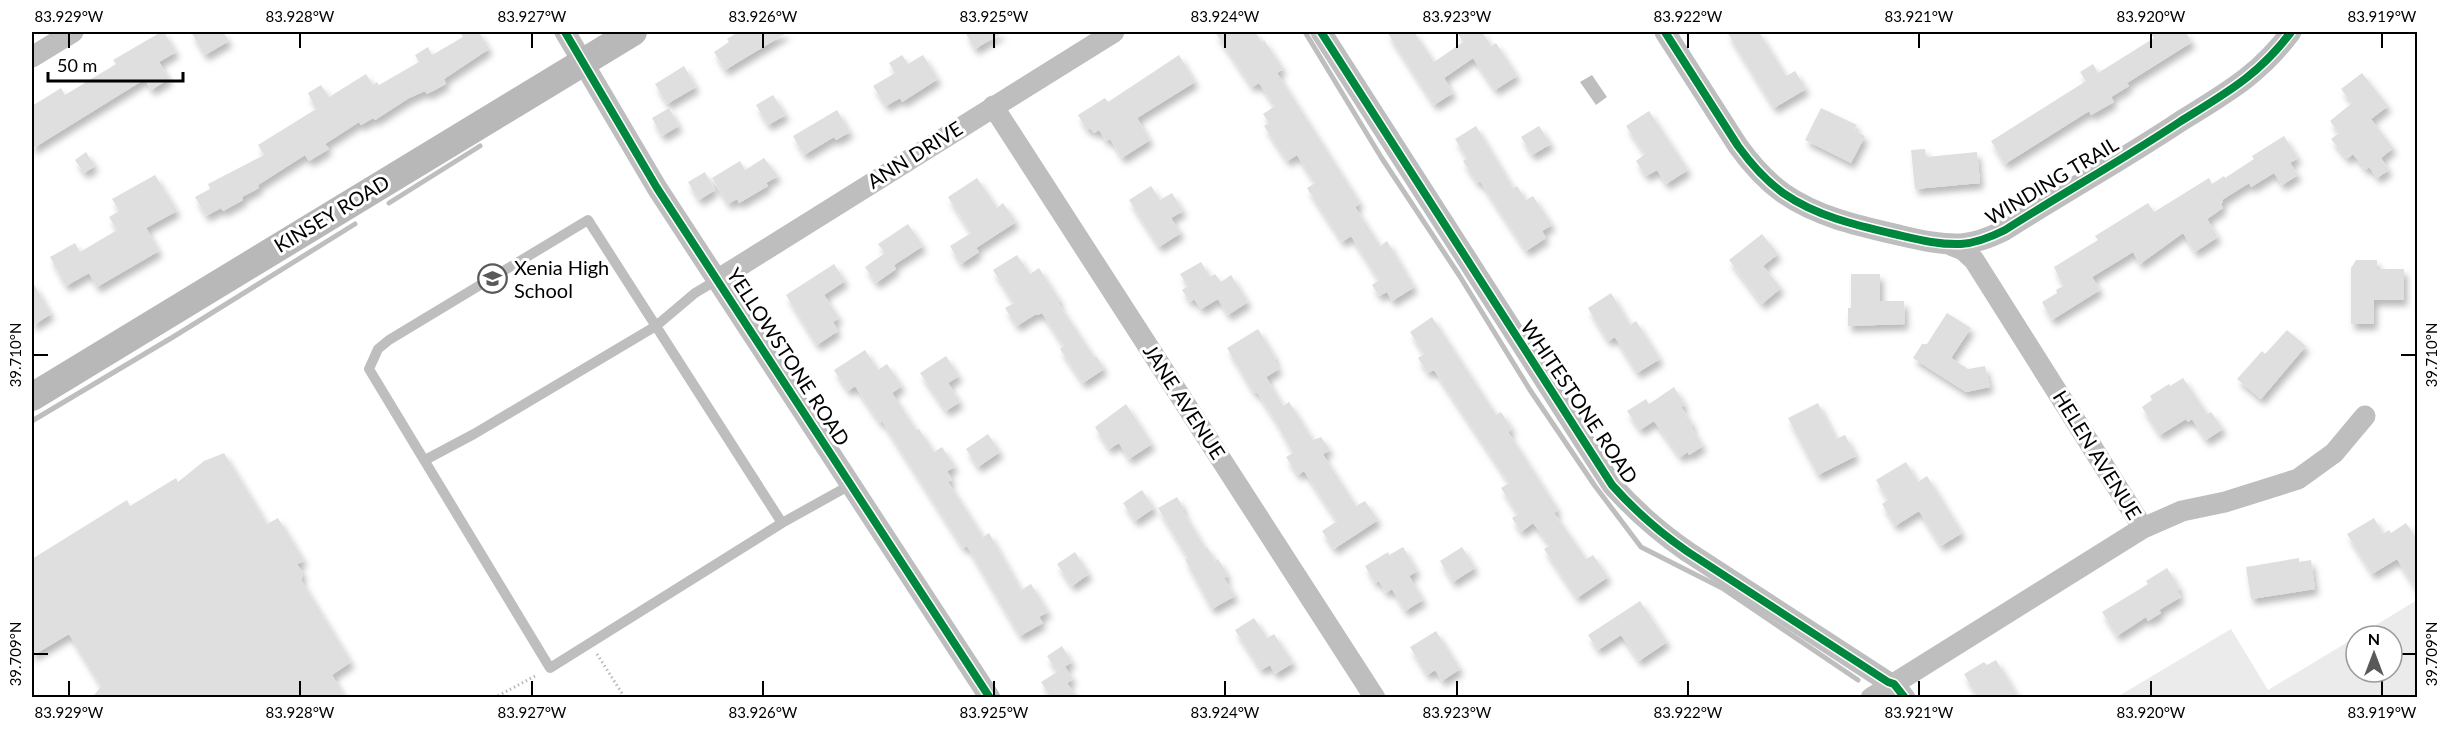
<svg xmlns="http://www.w3.org/2000/svg" width="2449" height="729" viewBox="0 0 2449 729" font-family="Lato,sans-serif">
<style>
.green{fill:#ebebeb}
.water{fill:#bebebe}
.lines{fill:none;stroke-linecap:round;stroke-linejoin:round}
.stream{stroke:#bebebe;stroke-width:5}
.building{fill:#dfdfdf;filter:url(#shadow)}
.path{stroke:#b9b9b9;stroke-width:3;stroke-dasharray:1.5 3;stroke-linecap:butt}
.lane{stroke:#bebebe;stroke-width:10}
.street{stroke:#bebebe;stroke-width:21}
.secondary{stroke:#b8b8b8;stroke-width:28}
.cycleway-casing{stroke:#fff;stroke-width:11}
.cycleway{stroke:#00873e;stroke-width:8}
.ticks{fill:none;stroke:#000;stroke-width:2}
.labels{text-anchor:middle;stroke-width:6;stroke-linejoin:round;paint-order:stroke}
.street-label{font-size:20px;fill:#000;stroke:#fff}
.poi-label{font-size:20px;fill:#000;stroke:#fff;text-anchor:start}
.neatline{fill:none;stroke:#000;stroke-width:2}
.ticks-label{font-size:15px;text-anchor:middle;fill:#000}
</style>
<defs>
<filter id="shadow"><feDropShadow dx="3.5" dy="6" stdDeviation="3" flood-color="#0004"/></filter>
</defs>
<rect width="100%" height="100%" fill="#fff"/>
<path class="green" d="M2417,600V697H2117L2231,629L2268,690L2356,637V672H2392V636H2358Z"/>
<path class="water" d="M1592,75L1607,97L1596,105L1580,82Z"/>
<g class="lines">
<path class="stream" d="M1305,32L1381,157L1459,275L1530,390L1595,486L1641,547L1722,588L1858,680
M389,203L480,146
M32,421L173,337L355,224"/>
</g>
<path class="building" d="M161,32H164L176,52L159,62L169,79L151,90L145,79L32,149V106L61,88L65,95L116,64L113,60Z
M191,32H223L229,41L205,55Z
M460,32H479L489,49L444,79L446,84L427,94L425,91L409,98L375,120L373,118L361,125L359,122L325,144L329,149L309,161L305,155L258,185L259,188L242,197L243,200L223,211L221,208L206,216L195,197L210,189L208,184L264,155L258,145L316,109L308,93L321,85L329,97L366,74L373,85L377,82L379,85L419,62L415,55L428,47L432,55L463,37Z
M738,32H788L725,70L714,52L729,42L727,39Z
M965,32H1003L975,49Z
M1215,32H1255L1262,42L1264,40L1283,69L1277,73L1360,203L1355,207L1380,246L1387,241L1414,287L1413,288L1392,301L1387,292L1379,296L1372,285L1379,280L1351,236L1342,242L1307,188L1315,183L1297,155L1287,161L1264,126L1269,123L1263,114L1275,106L1259,83L1252,87Z
M1387,32H1414L1434,62L1463,42L1457,32H1482L1491,46L1496,43L1517,76L1495,90L1473,58L1444,78L1453,93L1434,105Z
M1727,32H1759L1786,76L1795,71L1806,89L1774,108Z
M2150,32H2185L2192,42L2127,83L2129,86L2111,97L2114,102L2091,115L2089,111L2005,164L1991,141L2086,81L2080,72L2093,64L2098,73L2154,38Z
M902,55L908,64L923,55L938,79L902,102L900,98L886,106L873,86L895,73L889,63Z
M1179,55L1195,82L1137,118L1150,140L1122,158L1110,139L1106,141L1099,130L1094,133L1090,128L1087,130L1078,115L1105,98L1108,102Z
M684,66L696,87L667,104L655,84Z
M2362,73L2388,106L2371,119L2393,148L2381,158L2389,170L2377,178L2369,167L2366,170L2353,154L2347,159L2331,139L2339,133L2330,121L2352,103L2341,89Z
M773,95L786,115L768,125L756,105Z
M669,108L679,126L662,136L652,118Z
M1821,108L1857,125L1854,130L1865,136L1851,163L1805,140Z
M837,110L850,132L836,140L834,137L804,155L793,136Z
M1649,111L1688,170L1666,184L1657,170L1646,176L1636,161L1645,154L1626,126Z
M1476,126L1513,188L1517,186L1526,200L1533,196L1552,225L1542,231L1546,238L1526,251L1480,181L1477,183L1463,161L1467,158L1455,139Z
M1539,126L1551,144L1532,155L1521,137Z
M2284,136L2298,158L2290,163L2298,175L2282,185L2274,173L2251,187L2249,183L2222,200L2223,202L2221,204L2223,208L2207,219L2218,237L2195,252L2183,233L2140,264L2133,252L2092,277L2100,290L2052,320L2042,302L2057,293L2056,290L2063,286L2054,267L2098,240L2095,236L2148,203L2154,212L2209,178L2212,184L2224,176L2225,178L2254,159L2252,156Z
M1925,149L1926,157L1977,152L1980,183L1915,189L1911,150Z
M86,152L95,166L84,173L75,160Z
M764,158L778,176L766,183L768,186L739,203L737,199L728,204L712,178L740,161L745,170Z
M705,172L715,190L699,200L688,182Z
M155,175L177,211L146,228L159,251L97,287L89,273L66,286L50,257L75,243L80,252L117,230L109,217L119,211L112,199Z
M977,178L997,208L1003,203L1016,222L976,248L979,252L961,264L950,246L971,233L948,197Z
M1151,186L1160,200L1172,193L1183,211L1171,218L1181,233L1159,247L1129,200Z
M908,224L923,246L894,265L896,269L876,283L865,267L885,253L878,244Z
M1762,234L1778,254L1763,266L1781,288L1762,304L1729,260Z
M1017,255L1030,274L1039,268L1060,301L1058,303L1094,357L1096,356L1104,369L1083,383L1060,349L1064,346L1042,313L1038,315L1036,314L1017,326L1005,308L1014,303L993,270Z
M2356,260H2377V269H2404V300H2374V324H2351V268Z
M1201,262L1210,277L1215,274L1221,282L1231,275L1248,302L1228,315L1218,299L1201,309L1194,299L1190,302L1182,290L1188,286L1180,274Z
M834,264L845,281L824,295L839,318L833,322L838,331L817,345L786,295Z
M1851,274H1880V301H1904L1905,324L1848,326V308H1851Z
M32,281L51,314L32,326Z
M1611,293L1630,325L1636,321L1660,359L1637,373L1615,337L1608,341L1588,308Z
M1947,313L1971,328L1951,358L1968,369L1985,366L1990,387L1966,392L1913,358L1922,344H1927Z
M1432,317L1496,415L1501,412L1512,429L1508,432L1558,510L1554,513L1586,559L1593,555L1608,577L1577,598L1544,549L1550,545L1533,523L1521,532L1512,518L1518,514L1501,488L1509,483L1500,469L1434,370L1428,373L1418,358L1424,354L1410,332Z
M1258,329L1276,359L1274,360L1279,369L1266,377L1283,406L1289,402L1313,440L1321,437L1330,450L1323,454L1325,458L1356,506L1365,501L1378,520L1334,549L1322,531L1337,521L1304,471L1298,475L1286,457L1293,453L1277,423L1257,392L1254,393L1227,348Z
M2287,330L2306,346L2261,399L2237,379L2262,351L2265,354Z
M865,350L878,370L887,364L902,386L892,393L916,430L919,429L934,452L942,447L955,467L947,471L952,480L948,482L983,537L989,533L1021,590L1031,584L1048,612L1039,617L1043,623L1020,636L967,546L963,548L882,421L880,423L855,386L848,391L834,370Z
M946,356L959,376L948,383L960,402L946,411L920,373Z
M2183,378L2207,414L2211,412L2223,429L2206,440L2192,419L2188,422L2186,419L2160,435L2142,407L2152,400L2150,396L2169,384L2170,386Z
M1674,387L1685,405L1681,407L1693,425L1691,427L1703,446L1689,455L1688,452L1680,457L1654,421L1640,430L1627,411L1646,399L1649,404Z
M1818,403L1836,439L1845,435L1856,456L1818,475L1788,418Z
M1126,404L1152,444L1129,459L1119,443L1109,449L1095,427Z
M988,434L1000,452L978,467L966,449Z
M224,453L267,524L278,518L304,561L297,564L303,573L301,580L351,662L332,675L346,698H92L101,686L69,634L32,656V559L127,500L130,506L176,478L178,482L204,461Z
M1906,462L1918,482L1927,476L1962,533L1941,546L1919,511L1895,526L1882,504L1888,500L1876,480Z
M1142,490L1154,508L1135,521L1123,503Z
M1177,497L1184,509L1182,510L1205,548L1207,547L1215,561L1218,559L1228,576L1224,578L1235,596L1212,609L1185,559L1188,558L1158,508Z
M2374,518L2383,534L2389,530L2391,533L2406,523L2418,541V592L2397,559L2372,574L2347,534Z
M1403,547L1417,571L1409,576L1423,600L1405,611L1392,589L1386,593L1379,581L1375,583L1365,566L1388,552L1389,555Z
M1462,547L1475,568L1453,582L1440,561Z
M1075,552L1089,574L1072,586L1057,564Z
M2299,558V562L2311,560L2315,589L2251,599L2246,567Z
M2167,568L2180,589L2177,590L2181,597L2159,610L2161,613L2148,621L2146,617L2117,636L2102,612L2148,584L2146,581Z
M1640,601L1667,642L1639,661L1621,635L1598,650L1588,635Z
M1254,618L1267,638L1274,634L1293,663L1275,674L1270,665L1261,670L1235,630Z
M1436,631L1460,669L1442,681L1435,670L1427,675L1410,647Z
M1062,646L1072,662L1057,672L1047,656Z
M1996,660L2019,698H1978L1964,674L1984,662L1987,665Z
M1065,667L1073,679L1067,683L1077,698H1051L1041,682Z"/>
<g class="lines">
<path class="path" d="M597,654L625,698
M494,698L537,675"/>
<path class="lane" d="M425,460L474,434L656,326L695,293L717,280
M782,523L588,220L389,340L378,349L369,369L550,668L782,523L852,484"/>
<path class="street" d="M565,32L657,188L990,698
M1321,32L1612,485C1635,511 1659,532 1688,552L1888,682L1894,684L1905,698
M1665,32L1738,146C1751,164 1765,180 1783,193C1816,216 1855,225 1894,234C1916,239 1938,245 1961,244C1977,243 1991,237 2005,230C2063,193 2124,159 2181,121C2226,93 2259,75 2291,32
M32,57L73,32
M993,106L1375,698
M717,280L1114,32
M2143,528L2182,511L2225,502L2298,479L2334,453L2365,416
M1871,698L2143,528L1974,260L1963,250L1948,244"/>
<path class="secondary" d="M32,397L633,32"/>
<defs>
<path id="cycleway" d="M565,32L657,188L990,698
M1321,32L1612,485C1635,511 1659,532 1688,552L1888,682L1894,684L1905,698
M1665,32L1738,146C1751,164 1765,180 1783,193C1816,216 1855,225 1894,234C1916,239 1938,245 1961,244C1977,243 1991,237 2005,230C2063,193 2124,159 2181,121C2226,93 2259,75 2291,32"/>
</defs>
<use href="#cycleway" class="cycleway-casing"/>
<use href="#cycleway" class="cycleway"/>
</g>
<path class="ticks" d="M69,33V48M300,33V48M532,33V48M763,33V48M994,33V48M1225,33V48M1457,33V48M1688,33V48M1919,33V48M2151,33V48M2382,33V48M33,355H48M2401,355H2416M33,654H48M2401,654H2416M69,681V696M300,681V696M532,681V696M763,681V696M994,681V696M1225,681V696M1457,681V696M1688,681V696M1919,681V696M2151,681V696M2382,681V696"/>
<defs>
<symbol id="school-ring" viewBox="-11 -11 22 22"><circle r="9.5" fill="#fff" stroke="#595959" stroke-width="1.5"/><path d="M0-5L7-2L0 1L-7-2ZM-4 1L0 2.5L4 1V4Q0 6-4 4Z" fill="#595959"/></symbol>
</defs>
<g fill-rule="evenodd">
<use href="#school-ring" x="476" y="262" width="33" height="33"/>
</g>
<g class="labels">
<g class="street-label">
<text transform="translate(915 155) rotate(-32)" y="7">ANN DRIVE</text>
<text transform="translate(2052 181) rotate(-31)" y="7">WINDING TRAIL</text>
<text transform="translate(332 214) rotate(-31)" y="7">KINSEY ROAD</text>
<text transform="translate(788 357) rotate(57)" y="7">YELLOWSTONE ROAD</text>
<text transform="translate(1184 402) rotate(57)" y="7">JANE AVENUE</text>
<text transform="translate(1579 402) rotate(56)" y="7">WHITESTONE ROAD</text>
<text transform="translate(2097 455) rotate(58)" y="7">HELEN AVENUE</text>
</g>
<g class="poi-label">
<text x="514" y="275">Xenia High<tspan x="514" dy="23">School</tspan></text>
</g>
</g>
<rect width="2449" height="729" fill="none" stroke="#ffffff" stroke-width="66"/>
<g transform="translate(2374 654)"><circle r="28" fill="#ffffff" stroke="#999999" stroke-width="1.5"/>
<path d="M0-4.5L10 22L0 15L-10 22Z" fill="#595959"/>
<text y="-9" font-size="16" font-weight="bold" text-anchor="middle" fill="#000000">N</text>
</g>
<path d="M48 72v9h135v-9" fill="none" stroke="#000000" stroke-width="3"/>
<text x="57" y="72" font-size="18" fill="#000000" stroke="#ffffff" stroke-width="4.5" paint-order="stroke">50 m</text>
<rect x="33" y="33" width="2383" height="663" class="neatline"/>
<g class="ticks-label">
<text x="69" y="22">83.929°W</text>
<text x="300" y="22">83.928°W</text>
<text x="532" y="22">83.927°W</text>
<text x="763" y="22">83.926°W</text>
<text x="994" y="22">83.925°W</text>
<text x="1225" y="22">83.924°W</text>
<text x="1457" y="22">83.923°W</text>
<text x="1688" y="22">83.922°W</text>
<text x="1919" y="22">83.921°W</text>
<text x="2151" y="22">83.920°W</text>
<text x="2382" y="22">83.919°W</text>
<text transform="translate(16 355) rotate(-90)" y="5">39.710°N</text>
<text transform="translate(2432 355) rotate(-90)" y="5">39.710°N</text>
<text transform="translate(16 654) rotate(-90)" y="5">39.709°N</text>
<text transform="translate(2432 654) rotate(-90)" y="5">39.709°N</text>
<text x="69" y="718">83.929°W</text>
<text x="300" y="718">83.928°W</text>
<text x="532" y="718">83.927°W</text>
<text x="763" y="718">83.926°W</text>
<text x="994" y="718">83.925°W</text>
<text x="1225" y="718">83.924°W</text>
<text x="1457" y="718">83.923°W</text>
<text x="1688" y="718">83.922°W</text>
<text x="1919" y="718">83.921°W</text>
<text x="2151" y="718">83.920°W</text>
<text x="2382" y="718">83.919°W</text>
</g>
</svg>
